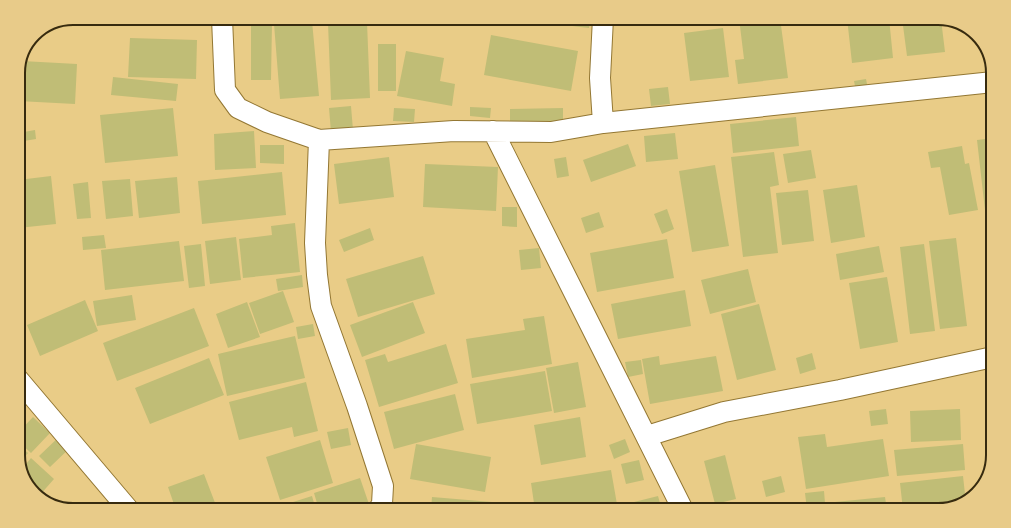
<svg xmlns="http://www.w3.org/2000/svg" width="1011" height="528" viewBox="0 0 1011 528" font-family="'Times New Roman',serif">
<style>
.building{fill:#c0bd76}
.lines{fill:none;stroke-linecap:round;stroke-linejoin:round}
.street-casing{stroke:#937733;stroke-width:22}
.street{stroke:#fff;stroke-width:20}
.rim{fill:none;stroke:#372b0f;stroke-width:2}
</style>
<rect width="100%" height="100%" fill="#e9cc87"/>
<path class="building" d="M548,18H591L589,28L547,23Z
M739,18H780L788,78L738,84L735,60L744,59Z
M847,18H889L893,58L852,63Z
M902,18L941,19L945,52L907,56Z
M312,21L319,96L280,99L274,24Z
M367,22L370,98L331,100L328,23Z
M251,23H272L271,80H251Z
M723,28L729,77L690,81L684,33Z
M491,35L578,51L571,91L484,75Z
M130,38L197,40L196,79L128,77Z
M378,44H396V91H378Z
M406,51L444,58L440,81L455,84L452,106L397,96Z
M22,61L77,64L75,104L18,101V69Z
M113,77L178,84L176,101L111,95Z
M866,79L869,94L857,96L854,81Z
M668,87L670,104L651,106L649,89Z
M351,106L353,130L331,132L329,108Z
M470,107L491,108L490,118L470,116Z
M173,108L178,156L105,163L100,115Z
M394,108L415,109L414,122L393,121Z
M563,108V127H510V109Z
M796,117L799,146L733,153L730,124Z
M35,130L36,139L18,142V133Z
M254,131L256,168L215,170L214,134Z
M675,133L678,159L646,162L644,136Z
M993,138V218L986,219L977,140Z
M628,144L636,166L591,182L583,160Z
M260,145H284V164L260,163Z
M962,146L965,164L969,163L978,210L949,215L940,167L931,168L928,152Z
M811,150L816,178L788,183L783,154Z
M774,152L779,185L770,187L778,253L743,257L731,157Z
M389,157L394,197L339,204L334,164Z
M566,157L569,176L557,178L554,159Z
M425,164L498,167L496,211L423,207Z
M715,165L729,246L692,252L679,171Z
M282,172L286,215L202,224L198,181Z
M51,176L56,224L18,228V180Z
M177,177L180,213L139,218L135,181Z
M130,179L133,216L106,219L102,181Z
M88,182L91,218L77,219L73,184Z
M857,185L865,237L831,243L823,190Z
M808,190L814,241L782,245L776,193Z
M502,207H517V227L502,226Z
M667,209L674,229L662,234L654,214Z
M599,212L604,227L586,233L581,218Z
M295,223L300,272L243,278L239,239L272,235L271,226Z
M989,223H993V245H992Z
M370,228L374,240L344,252L339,240Z
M104,235L106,248L83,250L82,237Z
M236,237L241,280L210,284L205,241Z
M956,238L967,326L940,329L929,241Z
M667,239L674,278L597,292L590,253Z
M179,241L184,281L105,290L101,250Z
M201,244L205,286L189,288L184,246Z
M924,244L935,331L910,334L900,247Z
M879,246L884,272L840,280L836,254Z
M539,248L541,268L521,270L519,250Z
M423,256L435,294L358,317L346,279Z
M748,269L756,302L710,314L701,280Z
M302,275L303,287L278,291L276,279Z
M887,277L898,342L860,349L849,283Z
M685,290L691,326L618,339L611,304Z
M283,291L294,322L260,334L249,303Z
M132,295L136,320L97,326L93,301Z
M85,300L98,331L40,356L27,325Z
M247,302L260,337L228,348L216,314Z
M413,302L425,333L362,357L350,325Z
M759,304L776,370L737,380L721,314Z
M194,308L209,346L117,381L103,343Z
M544,316L552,364L472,378L466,339L525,330L523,319Z
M313,324L315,336L298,339L296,327Z
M295,336L305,378L227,396L218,354Z
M446,344L458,383L379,407L365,360L385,354L388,362Z
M812,353L816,369L800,374L796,358Z
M659,356L660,365L716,356L723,391L650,404L642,359Z
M209,358L224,395L150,424L135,388Z
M641,360L643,374L628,377L625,362Z
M578,362L586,407L554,413L546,368Z
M545,371L552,411L477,424L470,384Z
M306,382L318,431L294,437L292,427L239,440L229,402Z
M455,394L464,430L394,449L384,412Z
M886,409L888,424L871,426L869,411Z
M960,409L961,440L911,442L910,411Z
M33,417L50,433L31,453L18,441V433Z
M580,417L586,457L541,465L534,425Z
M348,428L351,445L331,449L327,432Z
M62,434L73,445L50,467L39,456Z
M825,434L827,447L883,439L889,476L806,489L798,437Z
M625,439L630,452L614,459L609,445Z
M320,440L333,483L280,500L266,457Z
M18,444L28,453L20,463L18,459Z
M416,444L491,457L485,492L410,479Z
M963,444L965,470L897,476L894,450Z
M725,455L736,499L715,504L704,461Z
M31,458L54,479L39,496L27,486L22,469Z
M639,460L644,480L626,484L621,464Z
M611,470L618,510H535L531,483Z
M204,474L217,508L211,510H176L168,487Z
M781,476L785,492L766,497L762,481Z
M963,476L966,503L938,510H903L900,483Z
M360,478L371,510H319L314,493Z
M824,491L825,503L885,497L887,510H807L805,493Z
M312,496L316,510H271V509Z
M658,496L662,510H636L634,502Z
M432,497L515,504L514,510H431Z
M257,503L260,510H240Z"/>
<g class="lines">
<defs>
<path id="street" d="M222,18L225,90L238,108L267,122L319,140L454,131L551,132L603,123L993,82
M603,123L600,78L603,18
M493,131L683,510
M319,140L315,243L317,275L321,306L357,406L383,486L382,504L378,510
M18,379L129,510
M647,436L724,412L840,390L993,357"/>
</defs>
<use href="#street" class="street-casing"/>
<use href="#street" class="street"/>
</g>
<path d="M0 0H1011V528H0ZM73 25H938A48 48 0 0 1 986 73V455A48 48 0 0 1 938 503H73A48 48 0 0 1 25 455V73A48 48 0 0 1 73 25Z" fill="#e8cb89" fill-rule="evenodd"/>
<path class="rim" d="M73 25H938A48 48 0 0 1 986 73V455A48 48 0 0 1 938 503H73A48 48 0 0 1 25 455V73A48 48 0 0 1 73 25Z"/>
</svg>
